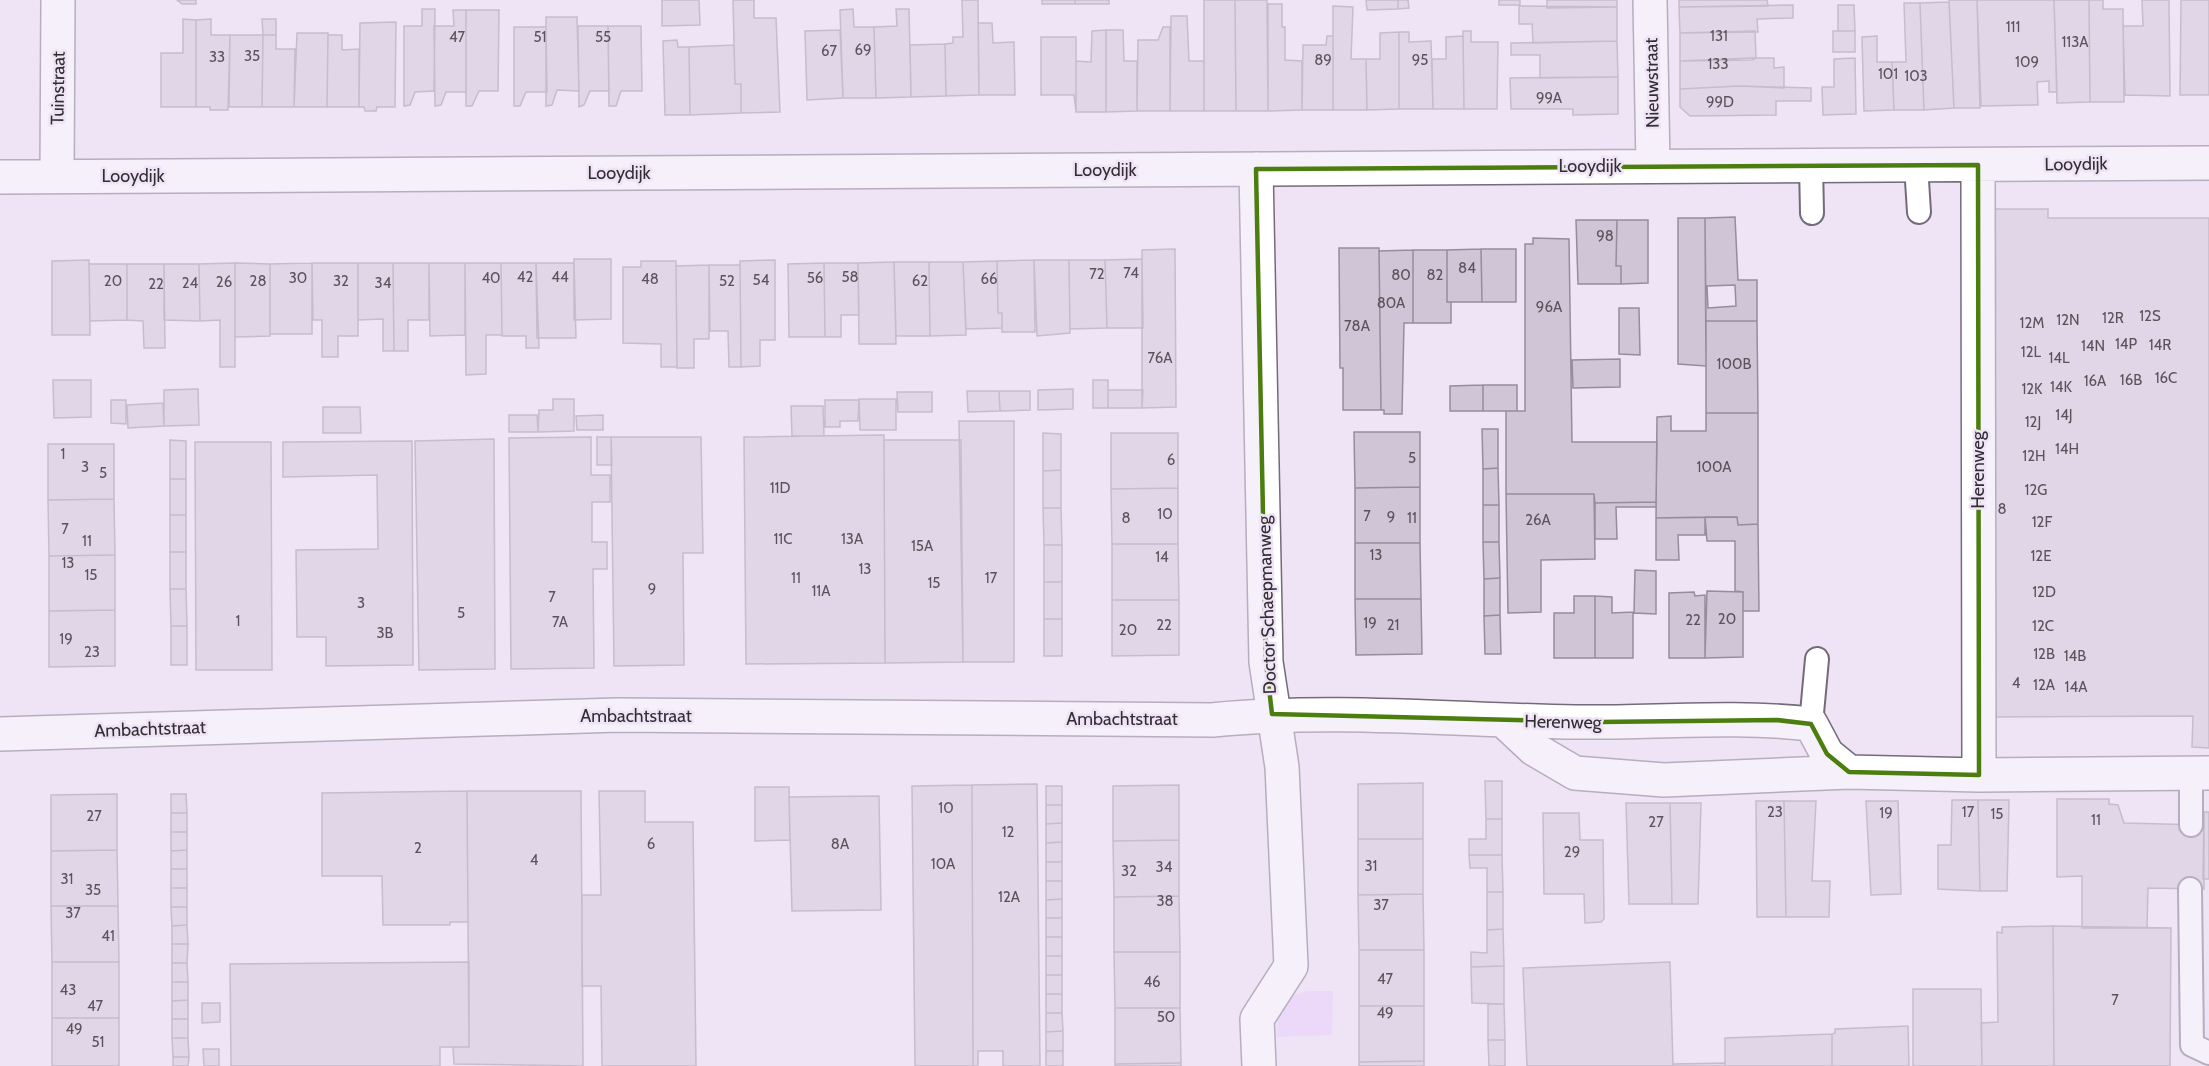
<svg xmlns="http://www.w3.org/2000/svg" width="2209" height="1066" viewBox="0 0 2209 1066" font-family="Cabin,sans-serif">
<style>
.green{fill:#e9ccfc}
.building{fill:#cfc5d6;stroke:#968c9c;stroke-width:1.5;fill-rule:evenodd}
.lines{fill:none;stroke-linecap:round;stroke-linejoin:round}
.lane-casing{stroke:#746b7a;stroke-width:26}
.street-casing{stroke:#746b7a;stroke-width:36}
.lane{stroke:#fff;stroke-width:22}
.street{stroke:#fff;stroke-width:33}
.marked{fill:none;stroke:#4c7e0f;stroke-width:4.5;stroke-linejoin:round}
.labels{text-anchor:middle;stroke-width:5;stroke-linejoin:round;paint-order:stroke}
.number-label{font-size:15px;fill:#59545c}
.street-label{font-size:18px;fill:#322e34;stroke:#eee4f5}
</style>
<rect width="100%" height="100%" fill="#eee4f5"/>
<path class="green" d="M1306,991H1333L1332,1035L1277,1037C1278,1008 1277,1002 1306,991Z"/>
<path class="building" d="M177,0H196V4H182Z
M662,0H699L700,25L662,26Z
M733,0H754V18H776L780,112L741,113V84H735Z
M962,0H978L979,95L946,96L945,44L953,43V37H963Z
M1042,0H1075V4H1042Z
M1075,0H1109V4H1075Z
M1204,0H1235L1236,111H1204Z
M1235,0H1267L1268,111H1236Z
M1366,0H1398V9L1367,10Z
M1398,0H1408L1409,8L1398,9Z
M1499,0H1520V5H1499Z
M1547,0H1617V7L1547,8Z
M1679,0H1767L1768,6L1679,7Z
M1949,0H1977L1980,108H1954Z
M1977,0H2054L2057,92H2049V81L2037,82L2038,105L1981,106Z
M2054,0H2089L2090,102L2057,103Z
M2089,0H2103V9H2123L2124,102H2090Z
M2142,0H2169L2170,96L2125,95L2123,26H2143Z
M2181,0H2209V95H2180Z
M1949,2L1954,108L1924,110L1920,3Z
M1904,3H1920L1924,110H1894L1892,62H1906Z
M1268,4H1282V27H1285V60L1302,61V110L1268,111Z
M1793,5V18L1757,19L1758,32L1680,33L1679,7Z
M1838,5H1854L1855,31H1838Z
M1333,6L1353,7L1351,59H1366L1367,110H1333Z
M1519,6L1617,7V41L1533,43L1532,24H1519Z
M422,9H435L434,91L415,92L410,105L404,106V26H422Z
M853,9L854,27H874L876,98H843L840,10Z
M896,9H909L911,97L876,98L874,27L897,26Z
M453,10H466V92H446L441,105L435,106L434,26H454Z
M466,10H499L498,91H479L472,106H466Z
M1171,16H1187L1189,61H1204V111H1170Z
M546,17H577L579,91L557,90L552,105L546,106Z
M183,19L196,20V107H161V53H183Z
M211,19V35H230L228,110H210V107H196V20Z
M262,19H276V35H263Z
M396,22L395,107H377L376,111H365L364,107H359L360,23Z
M978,23H992L993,43L1014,42L1015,95H979Z
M578,26H608L609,91H590L584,105L579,107Z
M608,26H641L642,91H621L616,106H609Z
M514,27H546L547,92H526L520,106H514Z
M1163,27H1170V111H1137L1138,40H1158Z
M840,30L843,98L807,100L805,31Z
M1106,30V112H1076V61L1091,62L1092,31Z
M1106,30H1123L1124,61H1137V111L1106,112Z
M1463,31H1471V42H1498L1497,109H1464Z
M1755,31L1756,58L1752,60L1680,61V33Z
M1833,31H1855V52H1833Z
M1399,32V109L1367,110L1366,59H1380V33Z
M1399,32H1409V42L1431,41L1433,109H1399Z
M297,33H328L327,107H294Z
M230,35H263L262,107H229Z
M263,35H276V49H295L294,107H262Z
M328,35H342V50L359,49V107H327Z
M1327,36H1333V110H1302L1303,45H1326Z
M1463,36L1464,109H1433L1432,59H1446V37Z
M1877,36V62H1892L1894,110L1864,111L1862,37Z
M1041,37H1076V112L1074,95H1041Z
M677,40L678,47H689L690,115H665L663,41Z
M1617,41L1618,77L1540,78V55H1511V43Z
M945,44L946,96L911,97L910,45Z
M734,45L735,84H741V113L690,115L689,47Z
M1753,58H1774V68L1784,67V88L1740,86L1680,89V61Z
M1855,58L1856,114L1823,115L1822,87H1834V59Z
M1618,77V114L1573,115V109H1511L1510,78Z
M1740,86L1811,88V101H1776V115L1690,116L1680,107V89Z
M1986,209H2048V218H2209V748L2192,747L2193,716L1987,717Z
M1735,217L1738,280H1757V321H1706L1705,218ZM1735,285L1736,306L1708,308L1707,286Z
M1678,218H1705L1706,366L1678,364Z
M1576,220H1617L1616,266H1621V284H1578Z
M1617,220H1648V283L1621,284V266H1616Z
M1533,238L1569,239L1572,442H1657L1656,502L1595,503L1594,494H1506V411H1525V244H1533Z
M1339,248H1379L1381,410H1343V368H1340Z
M1175,249L1176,407L1142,408V250Z
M1481,249H1516V302H1482Z
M1481,249L1482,302H1447V250Z
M1413,250V323H1404L1402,414H1384V410H1381L1379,251Z
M1413,250H1447V302H1451V323H1413Z
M574,259H611V319L574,320Z
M1142,259L1143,328H1107L1105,260Z
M89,260L90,335H52V261Z
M775,260V340H760V366L741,367L740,261Z
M1034,260L1035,332H1002V313H998L997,261Z
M1034,260H1069L1070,333L1037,336Z
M1069,260H1105L1107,328L1070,329Z
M641,261H676L677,367H661V344L623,343V267H641Z
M997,261L998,313H1002V328L966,329L963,262Z
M894,262L896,344H859L858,263Z
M894,262H929L930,336H896Z
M929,262H963L966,335L930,336Z
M235,263L270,264V336L235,337Z
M235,263V367H220V320L200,321L199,264Z
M312,263V334H270V264Z
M312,263H358V336H338V357H322V320H313Z
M358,263H393L394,351H383V319L358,320Z
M393,263H429V320H408V351H394Z
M429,263H465V335L430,336Z
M465,263H501L502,335H486V374L466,375Z
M501,263H536L539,348H526V336H502Z
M536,263H574L576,338H537Z
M824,263L825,337H789L788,264Z
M824,263H858L859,315H841V337H825Z
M89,264H127V320L90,321Z
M127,264H164L165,348H144L143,321L127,320Z
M164,264H199L200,321L164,320Z
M709,265H740L741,367H729L728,331H710Z
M709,265V339H694V368H677L676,266Z
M1619,308H1639L1640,355L1619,354Z
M1706,321H1757L1758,413H1706Z
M1620,359V387L1573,388L1572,360Z
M53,380H91V417L54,418Z
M1093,380H1108V408H1093Z
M1483,385H1517V411H1483Z
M1483,385V411H1450V386Z
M198,389L199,425L164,426V390Z
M1073,389V409L1038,410V390Z
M1108,390H1143L1142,408H1108Z
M967,391H999L1000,411L968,412Z
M999,391H1030V410L1000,411Z
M897,392H932V412H898Z
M553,399H574V431L538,432L539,410H553Z
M859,399H896V430H860Z
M111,400H126V424L111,423Z
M825,400H859L858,421H840V427H825Z
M163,403L164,426L128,428L127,405Z
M791,406H823L824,436H792Z
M323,407H360L361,433H323Z
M1706,413H1758V524L1738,525L1737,517L1656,518L1657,417L1671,416V431H1706Z
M509,415H537L538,432H509Z
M603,415V430H577L576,416Z
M959,421H1014V662H963Z
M1482,429H1498V468L1483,469Z
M1354,432H1420V487L1355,488Z
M1043,433L1061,434V470L1043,471Z
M1111,433H1178V488L1111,489Z
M884,435L885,663L746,664L744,437Z
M591,437V475H610V502H592V542H607V569H593L594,668L511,669L509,438Z
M597,437H611L612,465H597Z
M611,437H701L703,553H683L684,665L614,666Z
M494,439L495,669L419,670L415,441Z
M170,440L186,441V479H170Z
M884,440H961L963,662L885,663Z
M412,441L413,665L326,666V637H297L296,550L378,549L377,475L283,477V442Z
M195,442H271L272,670H196Z
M48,444H114V499L48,500Z
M1498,468L1499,505H1483V469Z
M1061,470V508H1043V471Z
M170,479H186V515H170Z
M1420,487V543H1355V488Z
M1178,488V544H1112L1111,489Z
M1506,494H1594L1595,559L1541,560V612L1508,613Z
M114,499L115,555L49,556L48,500Z
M1656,502V507H1616L1617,539H1595V503Z
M1483,505H1499V542H1483Z
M1043,508H1061L1062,545H1044Z
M170,515H186V552H170Z
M1705,517H1737L1738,525L1758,524L1759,611H1743V592L1735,591V541H1707Z
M1705,517V535H1678L1679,560H1656V518Z
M1483,542H1499L1500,578L1484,579Z
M1355,543H1420L1421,599H1355Z
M1112,544H1178L1179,600H1112Z
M1044,545H1062V582H1044Z
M170,552H186V589H170Z
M115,555V610L49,611V556Z
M1635,570L1656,571V614L1634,613Z
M1500,578V615L1484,616V579Z
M1044,582H1062V619H1044Z
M170,589H186L187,626H171Z
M1707,591L1743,592V657L1705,658Z
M1694,592L1695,596L1705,595V658H1669V593Z
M1574,596H1595V658H1554V613H1574Z
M1595,596L1612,597V613L1633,612V658H1595Z
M1355,599H1421L1422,654L1356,655Z
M1112,600H1179V655L1112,656Z
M115,610V666L49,667V611Z
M1500,615L1501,654H1485L1484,616Z
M1044,619H1062V656H1044Z
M171,626H187V665H171Z
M1485,781H1502V819H1486Z
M1423,783V839H1358V784Z
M1037,784L1040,1066H1003V1051H978V1066H973L972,785Z
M972,785L973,1066H915L912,786Z
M1179,785V840L1113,841V786Z
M1046,786H1062V805H1046Z
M755,787H789L790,840L755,841Z
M467,791H581L583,1066L454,1064L453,1047H469Z
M467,791L468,922H450V925H383L382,876H322V793Z
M599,791H645V822H693L696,1066H602L601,986H582V895H601Z
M117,794V850L51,851V795Z
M171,794H186L187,813H171Z
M879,796L881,910L792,911L789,797Z
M2057,799H2109V804L2118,805L2124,823L2203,825L2204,812V889L2148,888L2147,928H2082V876L2057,877Z
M1952,800H1978L1980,891L1938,889V845H1951Z
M1978,800H2009L2007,891H1980Z
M1756,801H1784L1786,917H1757Z
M1784,801H1816L1812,881H1830L1829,917H1786Z
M1866,801H1898L1901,894L1871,895Z
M1626,803H1670L1672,904H1629Z
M1670,803H1701L1698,904H1672Z
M1046,805H1062V823L1046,824Z
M2204,812H2209V879H2203Z
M171,813H187V832H171Z
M1543,813H1579L1580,840H1603L1604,919L1601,922L1585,923L1584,894H1544Z
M1486,819H1502V855H1469V839H1486Z
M1062,823V842L1046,843V824Z
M171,832H187V850L171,851Z
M1358,839H1423V894L1358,895Z
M1179,840V896L1114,897L1113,841Z
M1062,842V862H1046V843Z
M117,850L118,906H51V851Z
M187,850V869H171V851Z
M1469,855H1502L1503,892H1487V868H1470Z
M1046,862H1062V881H1046Z
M171,869H187V888H171Z
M1046,881H1062V899L1046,900Z
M171,888H187V907H171Z
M1487,892H1503V929L1487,930Z
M1423,894L1424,950H1359L1358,895Z
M1179,896L1180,952H1114V897Z
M1062,899V918H1046V900Z
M51,906H118L119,962H52Z
M171,907H187V925L172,926Z
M1046,918H1062V937H1046Z
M187,925L188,944H172V926Z
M2053,926L2054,1066H1982L1981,1023L1998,1022L1997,932L2002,933V927Z
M2053,926L2171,928L2170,1066H2054Z
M1503,929L1504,966L1471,967V952L1487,953V930Z
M1046,937H1062V956H1046Z
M172,944H188L187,963H172Z
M1359,950H1424V1006H1359Z
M1114,952H1180V1008H1115Z
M1046,956H1062V975H1046Z
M52,962H119V1018H52Z
M469,962V1047H440V1066H231L230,964Z
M1670,962L1673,1066H1527L1523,968Z
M172,963H187L188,982H172Z
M1504,966V1004L1472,1003L1471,967Z
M1046,975H1062V994H1046Z
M172,982H188V1000L172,1001Z
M1913,989H1981L1982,1066H1913Z
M1046,994H1062V1013H1046Z
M188,1000V1019H172V1001Z
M202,1003H220V1022L202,1023Z
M1488,1004H1504L1505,1040H1488Z
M1359,1006H1424V1061L1359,1062Z
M1115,1008H1180L1181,1063L1115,1064Z
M1046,1013H1062L1063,1031L1046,1032Z
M52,1018H119V1066H52Z
M172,1019H188V1038H172Z
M1908,1026L1909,1066H1832V1034L1835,1033V1029Z
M1063,1031V1051H1046V1032Z
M1832,1034V1066H1725V1038Z
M172,1038H188L189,1057H173Z
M1488,1040H1505V1066H1489Z
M203,1049H219V1066H204Z
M1046,1051H1063V1066H1046Z
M173,1057H189L188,1066H173Z
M1424,1061V1066H1359V1062Z
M1181,1063V1066H1115V1064Z
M1725,1063V1066H1673V1064Z"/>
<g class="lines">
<defs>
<path id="lane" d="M1811,165L1812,213
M1916,165L1919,212
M1811,724L1817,659
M2191,825V773
M2190,889L2192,1045L2209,1053"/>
<path id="street" d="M1650,0L1653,166
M1978,165L1979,775
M1256,169L1266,662L1282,767L1291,966L1257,1019L1259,1066
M57,176L58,0
M0,177L2209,163
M1504,721L1534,749L1575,773L1664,780L1849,772L1979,775L2209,773
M0,734L618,715L1212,720C1332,708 1454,720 1575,722C1653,723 1733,715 1811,724L1827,754L1849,772"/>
</defs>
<use href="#lane" class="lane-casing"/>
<use href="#street" class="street-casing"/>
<use href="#lane" class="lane"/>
<use href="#street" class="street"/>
</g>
<path d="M0 0H2209V1066H0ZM1978,165L1979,775L1849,772L1827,754L1811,724L1777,720L1598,722L1272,714L1266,662L1256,169Z" fill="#eee4f5" fill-opacity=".55" fill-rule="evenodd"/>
<path class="marked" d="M1978,165L1979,775L1849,772L1827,754L1811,724L1777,720L1598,722L1272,714L1266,662L1256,169Z"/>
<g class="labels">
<g class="number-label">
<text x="2013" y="32">111</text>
<text x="1719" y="41">131</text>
<text x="457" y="42">47</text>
<text x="540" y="42">51</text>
<text x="603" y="42">55</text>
<text x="2075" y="47">113A</text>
<text x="863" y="55">69</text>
<text x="829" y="56">67</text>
<text x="252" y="61">35</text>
<text x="217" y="62">33</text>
<text x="1323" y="65">89</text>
<text x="1420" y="65">95</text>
<text x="2027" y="67">109</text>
<text x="1718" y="69">133</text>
<text x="1888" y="79">101</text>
<text x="1916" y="81">103</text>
<text x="1549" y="103">99A</text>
<text x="1720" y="107">99D</text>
<text x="1605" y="241">98</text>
<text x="1467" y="273">84</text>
<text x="1131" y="278">74</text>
<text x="1097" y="279">72</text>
<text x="1401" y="280">80</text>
<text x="1435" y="280">82</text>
<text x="525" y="282">42</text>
<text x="560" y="282">44</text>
<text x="850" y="282">58</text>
<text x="298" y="283">30</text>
<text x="491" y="283">40</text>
<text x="815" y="283">56</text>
<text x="650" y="284">48</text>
<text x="989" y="284">66</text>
<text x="761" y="285">54</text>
<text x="113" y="286">20</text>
<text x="258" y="286">28</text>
<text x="341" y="286">32</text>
<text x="727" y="286">52</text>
<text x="920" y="286">62</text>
<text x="224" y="287">26</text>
<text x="190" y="288">24</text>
<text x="383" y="288">34</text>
<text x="156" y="289">22</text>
<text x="1391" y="308">80A</text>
<text x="1549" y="312">96A</text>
<text x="2150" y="321">12S</text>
<text x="2113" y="323">12R</text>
<text x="2068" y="325">12N</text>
<text x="2032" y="328">12M</text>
<text x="1357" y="331">78A</text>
<text x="2126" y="349">14P</text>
<text x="2160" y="350">14R</text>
<text x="2093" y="351">14N</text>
<text x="2031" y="357">12L</text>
<text x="1160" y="363">76A</text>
<text x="2059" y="363">14L</text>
<text x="1734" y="369">100B</text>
<text x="2166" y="383">16C</text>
<text x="2131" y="385">16B</text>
<text x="2095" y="386">16A</text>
<text x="2061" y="392">14K</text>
<text x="2032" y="394">12K</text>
<text x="2064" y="420">14J</text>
<text x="2033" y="427">12J</text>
<text x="2067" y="454">14H</text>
<text x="63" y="459">1</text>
<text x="2034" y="461">12H</text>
<text x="1412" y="463">5</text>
<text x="1171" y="465">6</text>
<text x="85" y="472">3</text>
<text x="1714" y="472">100A</text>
<text x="103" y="478">5</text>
<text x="780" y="493">11D</text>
<text x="2036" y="495">12G</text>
<text x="2002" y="514">8</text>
<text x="1165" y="519">10</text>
<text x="1367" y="521">7</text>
<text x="1391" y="522">9</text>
<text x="1126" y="523">8</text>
<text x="1412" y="523">11</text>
<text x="1538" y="525">26A</text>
<text x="2042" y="527">12F</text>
<text x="65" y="534">7</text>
<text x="783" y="544">11C</text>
<text x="852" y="544">13A</text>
<text x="87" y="546">11</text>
<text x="922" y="551">15A</text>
<text x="1376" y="560">13</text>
<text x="2041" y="561">12E</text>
<text x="1162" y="562">14</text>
<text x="68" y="568">13</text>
<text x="865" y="574">13</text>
<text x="91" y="580">15</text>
<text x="796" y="583">11</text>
<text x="991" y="583">17</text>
<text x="934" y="588">15</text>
<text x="652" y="594">9</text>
<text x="821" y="596">11A</text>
<text x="2044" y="597">12D</text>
<text x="552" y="602">7</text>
<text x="361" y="608">3</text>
<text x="461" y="618">5</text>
<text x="1727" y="624">20</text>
<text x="1693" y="625">22</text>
<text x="238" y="626">1</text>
<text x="560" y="627">7A</text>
<text x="1370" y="628">19</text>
<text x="1164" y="630">22</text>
<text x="1393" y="630">21</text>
<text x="2043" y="631">12C</text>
<text x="1128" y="635">20</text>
<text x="385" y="638">3B</text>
<text x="66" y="644">19</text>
<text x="92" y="657">23</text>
<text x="2044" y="659">12B</text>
<text x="2075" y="661">14B</text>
<text x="2016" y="688">4</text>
<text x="2044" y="690">12A</text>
<text x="2076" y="692">14A</text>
<text x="946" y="813">10</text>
<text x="1775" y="817">23</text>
<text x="1968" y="817">17</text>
<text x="1886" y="818">19</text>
<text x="1997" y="819">15</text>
<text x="94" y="821">27</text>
<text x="2096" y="825">11</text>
<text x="1656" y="827">27</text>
<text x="1008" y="837">12</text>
<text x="651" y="849">6</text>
<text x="840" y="849">8A</text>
<text x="418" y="853">2</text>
<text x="1572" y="857">29</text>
<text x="534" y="865">4</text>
<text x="943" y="869">10A</text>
<text x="1371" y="871">31</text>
<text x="1164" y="872">34</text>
<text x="1129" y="876">32</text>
<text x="67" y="884">31</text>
<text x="93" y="895">35</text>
<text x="1009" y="902">12A</text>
<text x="1165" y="906">38</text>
<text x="1381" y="910">37</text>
<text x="73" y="918">37</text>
<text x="108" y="941">41</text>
<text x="1385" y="984">47</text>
<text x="1152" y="987">46</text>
<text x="68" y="995">43</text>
<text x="2115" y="1005">7</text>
<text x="95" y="1011">47</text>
<text x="1385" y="1018">49</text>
<text x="1166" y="1022">50</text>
<text x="74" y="1034">49</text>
<text x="98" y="1047">51</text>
</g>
<g class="street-label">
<text transform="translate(1652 83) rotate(-91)" y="6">Nieuwstraat</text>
<text transform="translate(58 88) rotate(-89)" y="6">Tuinstraat</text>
<text transform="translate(2076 164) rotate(-1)" y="6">Looydijk</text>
<text x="1590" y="172">Looydijk</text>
<text x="1105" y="176">Looydijk</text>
<text x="619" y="179">Looydijk</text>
<text x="133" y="182">Looydijk</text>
<text transform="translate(1978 470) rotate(-90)" y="6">Herenweg</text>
<text transform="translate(1267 605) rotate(-92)" y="6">Doctor Schaepmanweg</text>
<text x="636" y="722">Ambachtstraat</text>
<text x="1122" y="725">Ambachtstraat</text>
<text transform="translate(1563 722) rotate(1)" y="6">Herenweg</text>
<text transform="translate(150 729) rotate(-2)" y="6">Ambachtstraat</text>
</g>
</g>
</svg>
